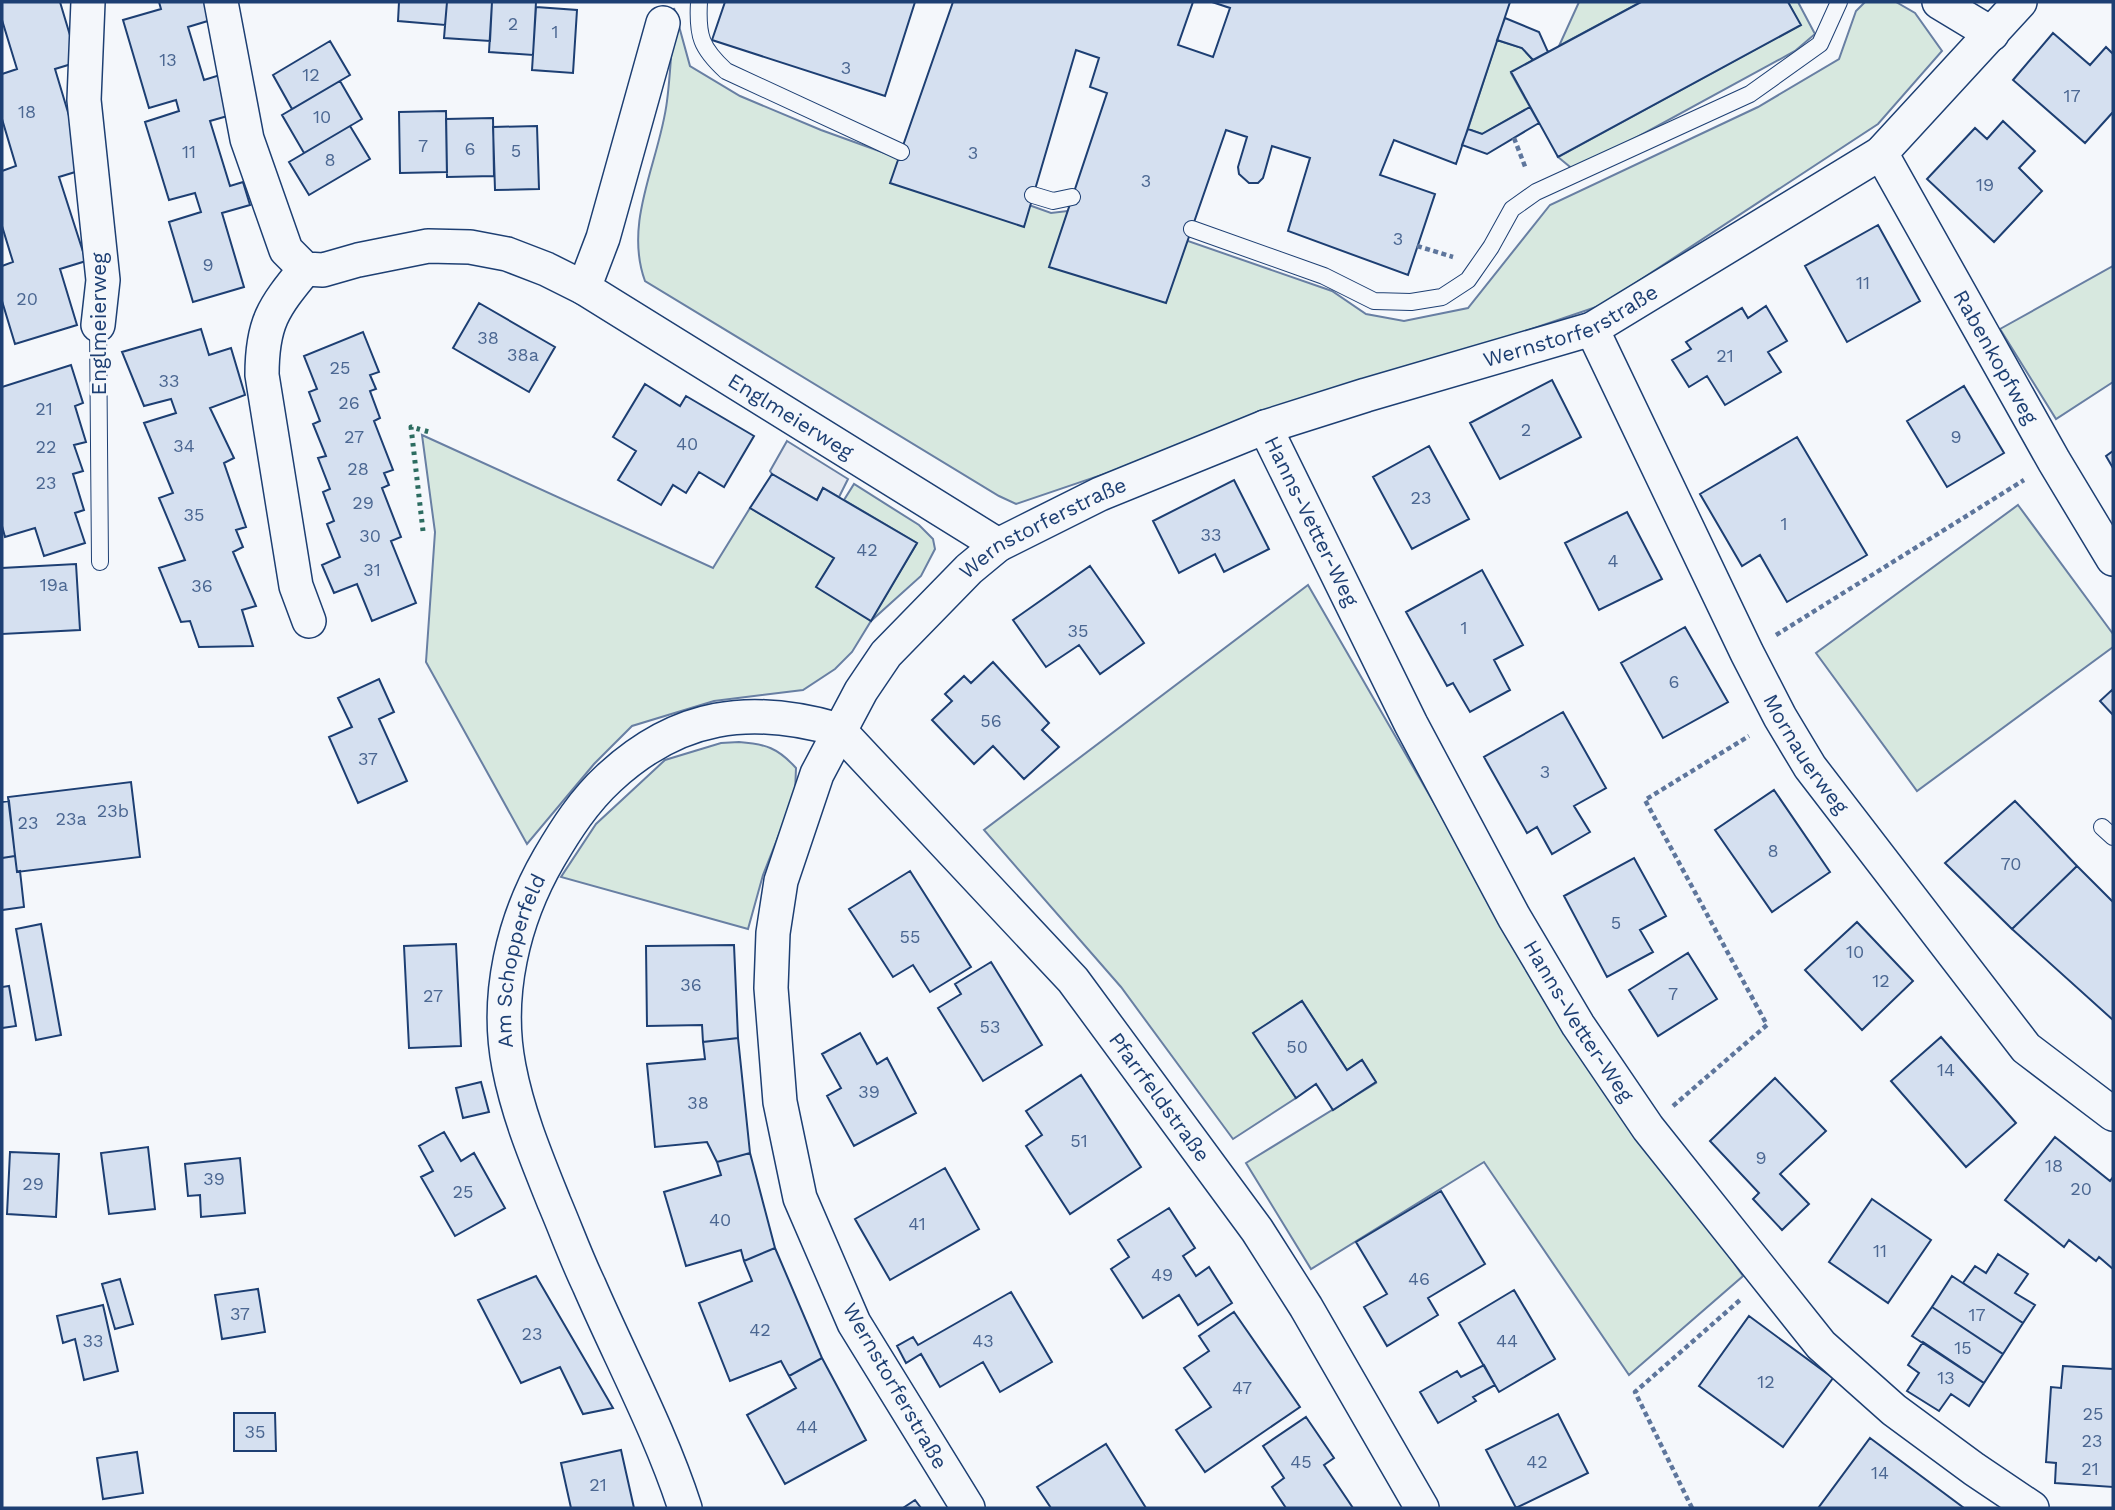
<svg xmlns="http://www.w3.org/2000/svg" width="2115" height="1510" viewBox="0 0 2115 1510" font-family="'Work Sans',sans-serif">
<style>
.green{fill:#d7e8df;stroke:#687fa3;stroke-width:2}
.parking{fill:#e3e8f0;stroke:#687fa3;stroke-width:2}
.building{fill:#d5e0f0;stroke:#1d3f73;stroke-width:2}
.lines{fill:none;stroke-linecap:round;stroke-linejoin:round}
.lane-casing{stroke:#1d3f73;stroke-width:18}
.street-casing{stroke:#1d3f73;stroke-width:36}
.path{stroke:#5e769c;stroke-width:4.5;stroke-dasharray:5 3.5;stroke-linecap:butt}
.lane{stroke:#f4f7fb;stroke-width:16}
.street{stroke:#f4f7fb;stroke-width:33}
.hedge{stroke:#2c6c60;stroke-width:5;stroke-dasharray:3.5 5;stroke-linecap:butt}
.labels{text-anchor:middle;stroke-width:5;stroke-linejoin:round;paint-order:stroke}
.number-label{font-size:18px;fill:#4b6792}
.street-label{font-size:21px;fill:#1d3f73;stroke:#f4f7fb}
</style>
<rect width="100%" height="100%" fill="#f4f7fb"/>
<path class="green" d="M1579,2H1641L1559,46Z
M1788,2H1798L1815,34L1795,51L1575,171L1558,157L1800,25Z
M1865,2H1896L1915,13L1942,51L1878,124L1602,305L1016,504L999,496L645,281C623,221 660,160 667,101C671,70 672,39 674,8L690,66L740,96L821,130L1051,213L1093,208L1332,291L1366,314L1404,321L1468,308L1550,205L1758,107L1839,59L1856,11Z
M1497,40L1522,48L1533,60L1511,73L1530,107L1482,134L1468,129Z
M2113,266V382L2056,419L2000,329Z
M422,435L713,568L750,508L834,558L817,587L871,620L917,543L844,500L854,484L919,525L933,539L935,549L921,576L871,621L852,652L835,669L803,690L714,701L632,726L594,764L527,844L426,662L435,532Z
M2018,505L2113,634V647L1917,791L1816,653Z
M1308,585L1531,971L1743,1276L1629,1375L1484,1162L1311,1269L1246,1163L1376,1083L1362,1060L1347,1070L1302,1001L1254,1033L1296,1098L1233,1139L1121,987L984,830Z
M739,742C766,744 778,748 796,768L795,794L763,875L748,929L561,877L596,824L665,760L721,743Z"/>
<path class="parking" d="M787,441L848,479L839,497L823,488L817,500L772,474L770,471Z"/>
<path class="building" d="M2,2H60L78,62L55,69L85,169L59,177L86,261L60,269L77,325L15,344L2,301V266L13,262L2,226V171L16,166L2,119V74L17,69L2,20Z
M159,2H205L211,20L188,27L204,80L220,75L231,115L210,121L230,186L243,182L250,205L222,213L244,287L193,302L169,222L201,212L195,193L169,200L145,122L179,111L176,100L149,108L123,20L161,9Z
M399,2H447L445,25L398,21Z
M447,2H492L490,41L444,38Z
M492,2H536L533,55L489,52Z
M725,2H915L885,96L712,40Z
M953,2H1193L1178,45L1213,57L1230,8L1212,2H1510L1456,164L1394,140L1380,175L1435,194L1408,275L1288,231L1310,158L1272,146L1263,178L1258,183H1249L1239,174L1238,167L1247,137L1226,130L1166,303L1049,267L1107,93L1090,87L1099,58L1076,50L1024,227L890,183Z
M1641,2H1788L1801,25L1558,157L1511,72Z
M536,7L577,10L573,73L532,70Z
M1505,18L1539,32L1548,52L1533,60L1522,48L1497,40Z
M2053,33L2090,65L2106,47L2113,54V112L2085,143L2013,80Z
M330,41L350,75L292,109L273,75Z
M340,81L362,119L304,153L282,115Z
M1530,107L1539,123L1487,154L1462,145L1468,129L1482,134Z
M446,111L447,172L400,173L399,112Z
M493,118L494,176L447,177L446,119Z
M2003,121L2035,151L2019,168L2042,191L1994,242L1927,179L1975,128L1987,139Z
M350,126L370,159L309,195L289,162Z
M537,126L539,189L495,190L493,127Z
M1878,225L1920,301L1847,342L1805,266Z
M479,303L555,347L529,392L453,348Z
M1766,306L1787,341L1768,352L1781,372L1725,405L1707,376L1689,387L1672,360L1691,349L1686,342L1742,308L1748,318Z
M201,329L209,355L231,348L245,395L210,408L234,458L224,463L246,527L236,530L243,547L233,552L256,606L242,610L253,646L199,647L190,621L181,622L159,568L185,560L159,498L173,493L144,423L176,413L171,399L144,406L122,352Z
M363,332L379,372L370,375L376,389L370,391L380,418L374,421L393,470L384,473L389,485L382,488L401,537L391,541L416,603L372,621L357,584L334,593L322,565L340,557L327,524L334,521L323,492L330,489L318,458L326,456L313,424L320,421L309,392L317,389L304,356Z
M71,365L83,403L75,406L86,442L74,445L83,471L73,474L84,510L75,513L85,543L44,556L35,528L5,537L2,526V387Z
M1552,380L1581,437L1500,479L1470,423Z
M645,384L680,406L686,396L754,436L724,487L699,472L686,493L673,485L661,505L618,480L636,451L613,437Z
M1964,386L2004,453L1947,487L1907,421Z
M1797,437L1867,555L1787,602L1760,555L1742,566L1700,494Z
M1429,446L1469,519L1412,549L1373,477Z
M2113,451V468L2106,456Z
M772,474L817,500L823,488L917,543L871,621L816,587L834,558L750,508Z
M1234,480L1269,549L1224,572L1215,554L1179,573L1153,521Z
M1627,512L1662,579L1599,610L1565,543Z
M76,564L80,630L2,634V568Z
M1090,566L1144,643L1100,674L1079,645L1046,667L1013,620Z
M1482,570L1523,645L1494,660L1510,690L1470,712L1453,683L1447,686L1406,612Z
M1685,627L1728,702L1663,738L1621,663Z
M993,662L1049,723L1042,730L1059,747L1024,779L993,746L974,764L932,720L952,701L945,694L964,676L971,683Z
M379,679L394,712L379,719L407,781L358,803L329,737L352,727L338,698Z
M2113,689V715L2100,701Z
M1563,712L1606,788L1574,806L1590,832L1552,854L1537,827L1527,833L1484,757Z
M131,782L140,857L17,872L8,797Z
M1774,790L1830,872L1772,912L1715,830Z
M9,801L15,856L2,858V802Z
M2015,801L2077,866L2012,929L1945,863Z
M15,856L17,872L20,871L24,907L2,910V858Z
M1634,858L1666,916L1640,930L1653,952L1607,977L1564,896Z
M2077,866L2113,902V1020L2012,929Z
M910,871L971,967L930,992L913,965L893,977L849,909Z
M1857,922L1913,981L1862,1030L1805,970Z
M41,924L61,1035L36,1040L16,929Z
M456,944L461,1046L409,1048L404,946Z
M734,945L738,1038L703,1042L702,1025L647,1026L646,946Z
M1688,953L1717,999L1658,1036L1629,990Z
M991,962L1042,1045L983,1081L938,1008L961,994L955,984Z
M9,986L16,1026L2,1028V987Z
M1302,1001L1347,1070L1362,1060L1376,1082L1333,1110L1316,1084L1296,1098L1253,1033Z
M860,1033L877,1064L887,1058L916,1113L854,1146L827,1096L841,1088L822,1054Z
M1941,1037L2016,1123L1966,1167L1891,1081Z
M738,1038L750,1153L717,1162L707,1142L655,1147L647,1064L705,1059L703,1042Z
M1081,1075L1141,1167L1070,1214L1026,1146L1042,1135L1026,1111Z
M1775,1078L1826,1131L1780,1174L1809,1204L1782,1230L1753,1199L1759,1193L1710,1141Z
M481,1082L489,1112L463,1118L456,1088Z
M444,1132L461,1161L474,1153L505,1208L455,1236L421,1177L433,1171L419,1146Z
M2055,1137L2110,1181L2113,1177V1269L2099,1257L2096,1261L2069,1240L2064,1247L2005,1200Z
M148,1147L155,1209L109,1214L101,1153Z
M10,1152L59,1154L56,1217L7,1214Z
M750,1153L775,1248L744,1261L741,1250L686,1266L664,1192L721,1175L717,1162Z
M240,1158L245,1213L201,1217L200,1195L188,1196L185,1164Z
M945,1168L979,1229L890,1280L855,1219Z
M1441,1191L1485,1264L1428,1298L1438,1315L1387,1346L1364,1307L1387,1294L1356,1242Z
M1872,1199L1931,1240L1888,1303L1829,1262Z
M1169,1208L1195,1248L1183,1256L1196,1276L1209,1267L1232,1303L1198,1325L1179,1295L1143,1318L1111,1269L1129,1257L1118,1240Z
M775,1248L822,1358L789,1376L781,1361L730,1381L699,1303L752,1281L744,1261Z
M1998,1254L2028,1274L2015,1293L2035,1305L2023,1323L1963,1283L1975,1266L1986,1273Z
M536,1276L613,1408L583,1414L560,1367L521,1383L478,1300Z
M1952,1276L2023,1323L2003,1354L1932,1307Z
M120,1279L133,1324L115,1329L102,1284Z
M258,1289L265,1332L222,1339L215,1295Z
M1514,1290L1555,1359L1499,1392L1459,1323Z
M1011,1292L1052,1362L1000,1392L983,1362L940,1387L921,1354L906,1363L897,1346L913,1337L918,1345Z
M103,1305L118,1371L84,1380L75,1339L63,1343L57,1316Z
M1932,1307L2003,1354L1984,1383L1912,1336Z
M1234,1312L1300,1407L1205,1472L1176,1430L1211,1407L1184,1368L1209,1351L1199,1336Z
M1749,1316L1833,1378L1783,1447L1699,1386Z
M1923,1342L1984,1383L1969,1406L1951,1394L1939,1411L1907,1391L1919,1373L1908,1365Z
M822,1358L866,1440L785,1484L747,1415L796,1388L789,1376Z
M1484,1365L1495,1385L1473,1397L1476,1401L1438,1423L1420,1392L1457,1371L1461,1377Z
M2063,1366L2113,1369V1487L2055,1483L2056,1463L2046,1462L2051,1387L2061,1388Z
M234,1413H275L276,1451H234Z
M1558,1414L1588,1473L1516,1508L1486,1450Z
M1306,1417L1334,1458L1324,1465L1353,1508H1286L1272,1487L1284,1478L1263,1446Z
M1870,1438L1964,1508H1821L1819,1507Z
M1106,1444L1146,1508H1051L1037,1487Z
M621,1450L634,1508H571L561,1463Z
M137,1452L143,1493L103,1499L97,1458Z
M915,1500L921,1508H903Z"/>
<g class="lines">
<defs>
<path id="lane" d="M699,2C697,36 701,48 726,71L901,152
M1033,195L1053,201L1072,197
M1192,229L1324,276L1374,301L1411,302L1442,297L1468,280L1491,247L1512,209L1536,192L1750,94L1820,44L1839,2
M98,325L100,562
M2102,827L2113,837"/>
<g id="street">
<path d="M88,2L84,100L103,280L98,325"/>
<path id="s1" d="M221,2L247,139L286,250L305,269L323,270L358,260L428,246L470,247L507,254L546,269L584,288L998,545"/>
<path d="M1939,2L1992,34"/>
<path id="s2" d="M1881,153L2054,461L2113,559"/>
<path d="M305,269C273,308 262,323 262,375L296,586L309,621"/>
<path d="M584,288L603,238L663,23"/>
<path id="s3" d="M1592,329L1747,653L1780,717L1810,767L2026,1048L2113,1114"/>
<path id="s4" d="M1265,427L1411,724L1514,917L1578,1025L1648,1128L1821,1345L1894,1410L1974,1469L2032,1508"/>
<path id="s5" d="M839,730L1073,980L1257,1230L1306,1307L1422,1508"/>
<path id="s6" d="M685,1508C660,1431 621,1359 589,1285C576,1258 566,1230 554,1202C536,1157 518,1114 509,1067C495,996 513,920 549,858C566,829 584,801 609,778C678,714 750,704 839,730"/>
<path id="s7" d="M968,1508L854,1323L800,1198L780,1102L771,988L773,933L781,881L817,774L861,691L886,654L969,569L998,545L1100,494L1265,427L1366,395L1592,329L1881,153L2020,2"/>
</g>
</defs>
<use href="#lane" class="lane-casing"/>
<use href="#street" class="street-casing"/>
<path class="path" d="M1514,138L1526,169
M1417,246L1453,257
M1776,635L2024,480
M1673,1106L1767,1025L1645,800L1749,736
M1692,1508L1635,1392L1740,1300"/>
<use href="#lane" class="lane"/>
<use href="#street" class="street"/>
<path class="hedge" d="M423,531L411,427L433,433"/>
</g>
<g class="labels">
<g class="number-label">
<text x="513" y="30">2</text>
<text x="555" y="38">1</text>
<text x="168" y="66">13</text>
<text x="846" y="74">3</text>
<text x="311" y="81">12</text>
<text x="2072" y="102">17</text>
<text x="27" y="118">18</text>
<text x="322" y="123">10</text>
<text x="423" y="152">7</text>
<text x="470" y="155">6</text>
<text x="516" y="157">5</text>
<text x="189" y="158">11</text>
<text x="973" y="159">3</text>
<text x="330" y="166">8</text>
<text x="1146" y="187">3</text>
<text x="1985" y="191">19</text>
<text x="1398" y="245">3</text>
<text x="208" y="271">9</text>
<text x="1863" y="289">11</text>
<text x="27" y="305">20</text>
<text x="488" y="344">38</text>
<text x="523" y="361">38a</text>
<text x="1725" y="362">21</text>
<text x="340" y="374">25</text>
<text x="169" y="387">33</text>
<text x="349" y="409">26</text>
<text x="44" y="415">21</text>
<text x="1526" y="436">2</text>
<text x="354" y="443">27</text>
<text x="1956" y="443">9</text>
<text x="687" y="450">40</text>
<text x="184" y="452">34</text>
<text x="46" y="453">22</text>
<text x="358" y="475">28</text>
<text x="46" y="489">23</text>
<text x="1421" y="504">23</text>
<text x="363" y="509">29</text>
<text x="194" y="521">35</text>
<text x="1784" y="530">1</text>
<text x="1211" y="541">33</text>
<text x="370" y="542">30</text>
<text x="867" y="556">42</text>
<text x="1613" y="567">4</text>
<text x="372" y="576">31</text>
<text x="54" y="591">19a</text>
<text x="202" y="592">36</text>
<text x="1464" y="634">1</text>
<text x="1078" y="637">35</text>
<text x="1674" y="688">6</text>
<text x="991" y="727">56</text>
<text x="368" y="765">37</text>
<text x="1545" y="778">3</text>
<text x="113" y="817">23b</text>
<text x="71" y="825">23a</text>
<text x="28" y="829">23</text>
<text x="1773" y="857">8</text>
<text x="2011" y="870">70</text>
<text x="1616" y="929">5</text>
<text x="910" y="943">55</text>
<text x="1855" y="958">10</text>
<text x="1881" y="987">12</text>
<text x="691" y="991">36</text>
<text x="1673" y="1000">7</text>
<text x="433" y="1002">27</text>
<text x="990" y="1033">53</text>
<text x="1297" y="1053">50</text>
<text x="1946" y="1076">14</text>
<text x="869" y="1098">39</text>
<text x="698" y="1109">38</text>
<text x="1079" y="1147">51</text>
<text x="1761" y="1164">9</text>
<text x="2054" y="1172">18</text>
<text x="214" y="1185">39</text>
<text x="33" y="1190">29</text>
<text x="2081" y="1195">20</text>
<text x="463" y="1198">25</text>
<text x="720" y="1226">40</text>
<text x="917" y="1230">41</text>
<text x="1880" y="1257">11</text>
<text x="1162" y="1281">49</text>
<text x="1419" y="1285">46</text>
<text x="240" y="1320">37</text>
<text x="1977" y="1321">17</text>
<text x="760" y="1336">42</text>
<text x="532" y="1340">23</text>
<text x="93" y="1347">33</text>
<text x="983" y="1347">43</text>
<text x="1507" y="1347">44</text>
<text x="1963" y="1354">15</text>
<text x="1946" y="1384">13</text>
<text x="1766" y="1388">12</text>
<text x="1242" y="1394">47</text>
<text x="2093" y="1420">25</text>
<text x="807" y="1433">44</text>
<text x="255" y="1438">35</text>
<text x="2092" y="1447">23</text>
<text x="1301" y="1468">45</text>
<text x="1537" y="1468">42</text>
<text x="2090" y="1475">21</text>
<text x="1880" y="1479">14</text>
<text x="598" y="1491">21</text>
</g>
<g class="street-label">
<text transform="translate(99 324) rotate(-90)" y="7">Englmeierweg</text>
<text dy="7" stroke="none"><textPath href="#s7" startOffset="1696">Wernstorferstraße</textPath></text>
<text dy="7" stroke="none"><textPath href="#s2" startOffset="234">Rabenkopfweg</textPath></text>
<text dy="7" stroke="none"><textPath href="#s1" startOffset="817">Englmeierweg</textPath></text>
<text dy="7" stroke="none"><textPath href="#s4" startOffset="105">Hanns-Vetter-Weg</textPath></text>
<text dy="7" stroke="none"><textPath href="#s7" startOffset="1129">Wernstorferstraße</textPath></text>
<text dy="7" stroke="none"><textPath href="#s3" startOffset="476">Mornauerweg</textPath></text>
<text dy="7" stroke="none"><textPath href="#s6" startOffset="584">Am Schopperfeld</textPath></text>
<text dy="7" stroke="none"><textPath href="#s4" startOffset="672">Hanns-Vetter-Weg</textPath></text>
<text dy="7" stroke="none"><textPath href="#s5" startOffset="488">Pfarrfeldstraße</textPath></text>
<text transform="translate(895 1386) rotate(60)" y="7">Wernstorferstraße</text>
</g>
</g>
<rect width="2115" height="1510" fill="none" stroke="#1d3f73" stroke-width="7"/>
</svg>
